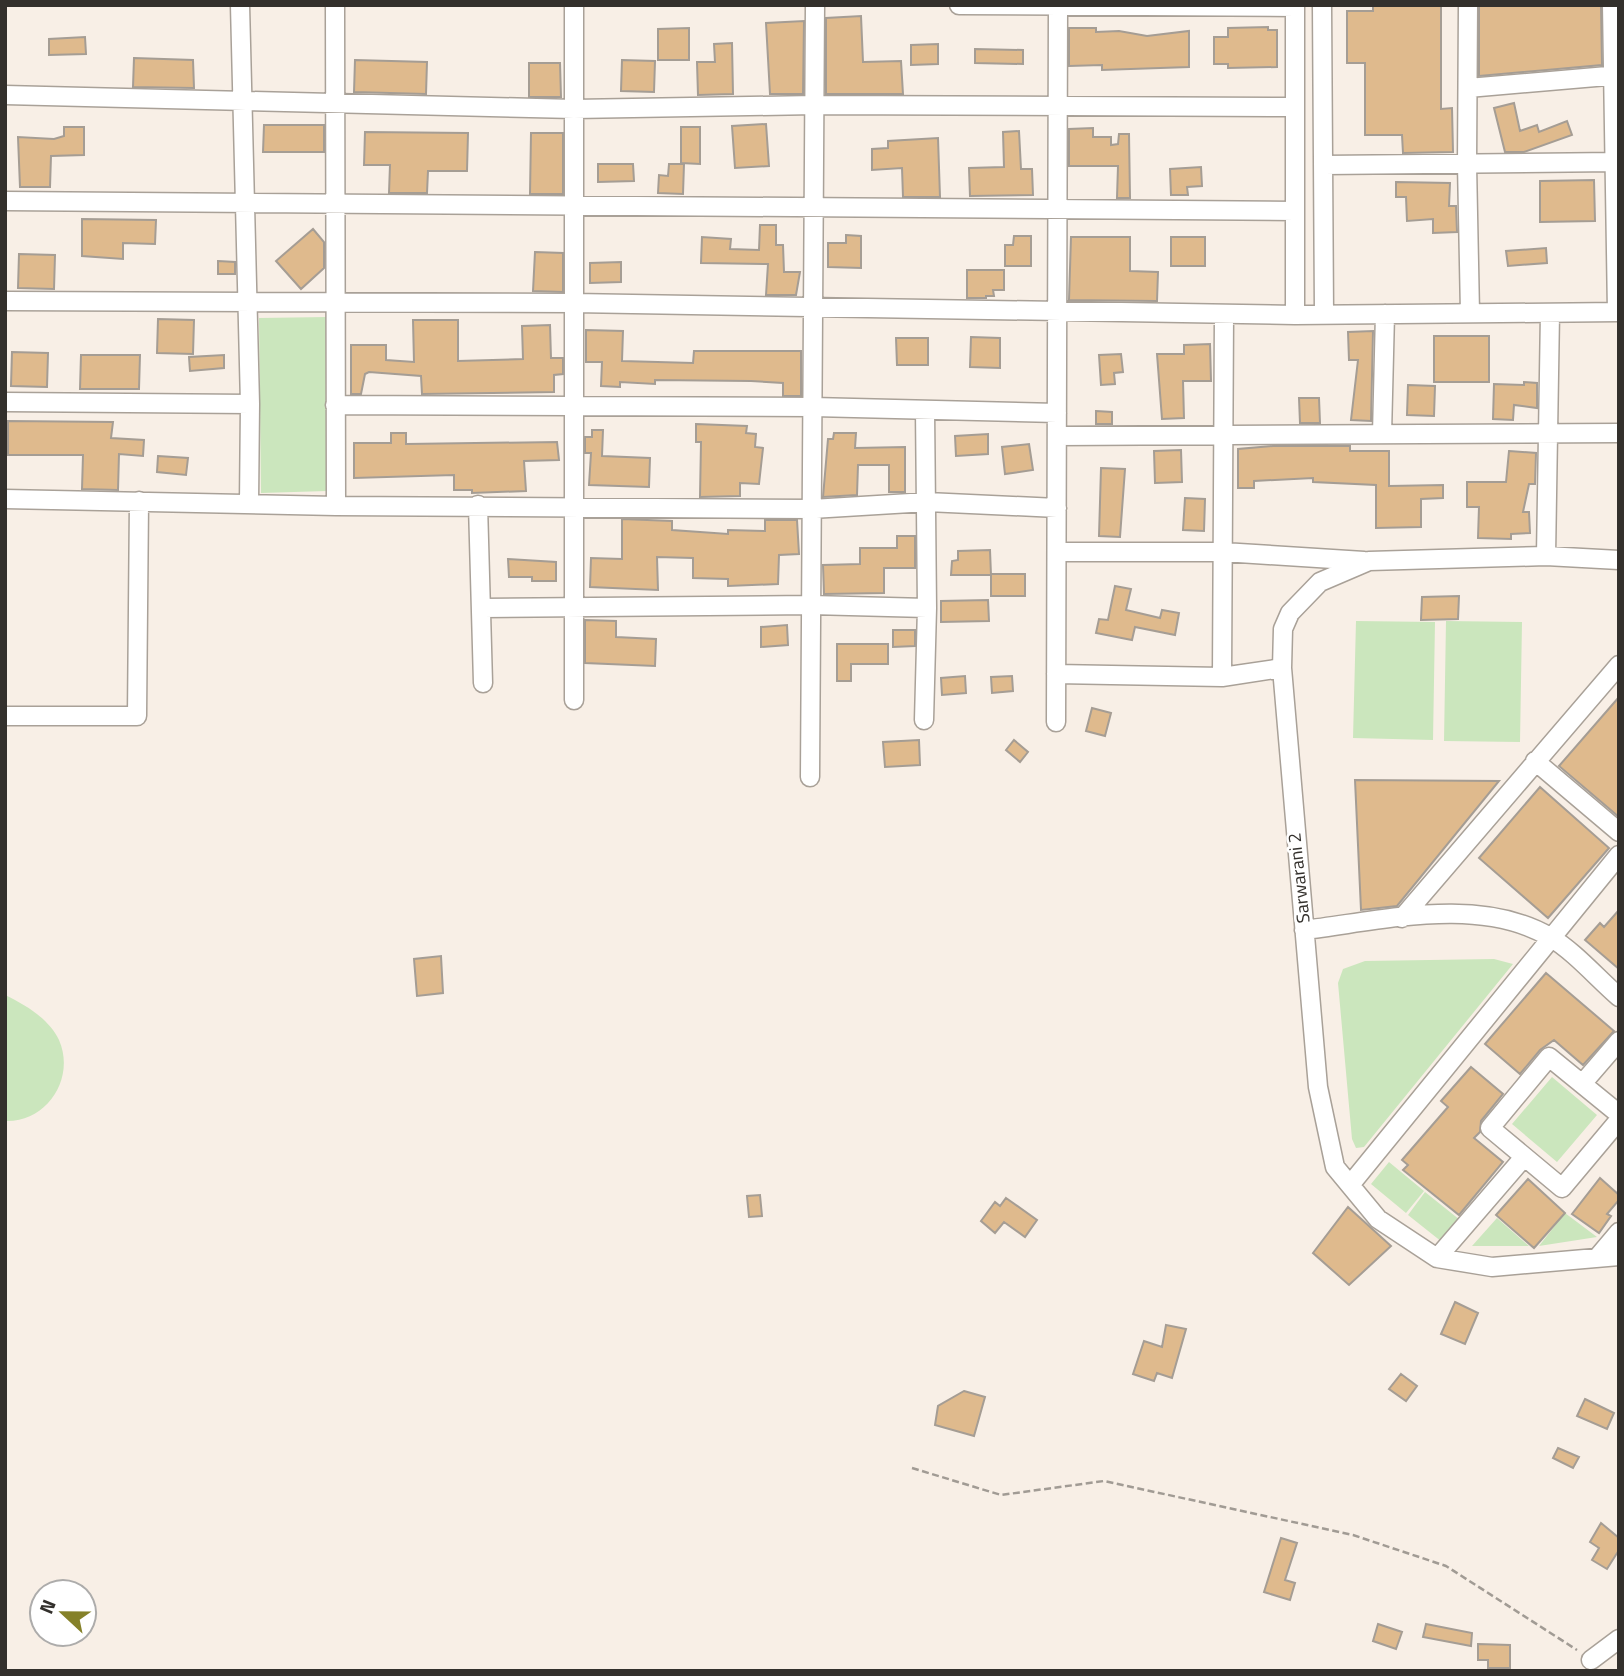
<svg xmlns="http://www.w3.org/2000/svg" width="1624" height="1676" viewBox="0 0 1624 1676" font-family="'Titillium Web',sans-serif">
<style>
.green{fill:#cbe6bd}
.building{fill:#dfba8d;stroke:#a59d94;stroke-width:2}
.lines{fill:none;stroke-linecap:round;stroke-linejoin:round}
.minor-casing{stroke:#a9a198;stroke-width:21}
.path{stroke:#a19b94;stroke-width:2.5;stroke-dasharray:7 3.5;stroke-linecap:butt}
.minor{stroke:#fff;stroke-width:18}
.labels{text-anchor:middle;stroke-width:5;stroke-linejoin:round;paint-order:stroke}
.street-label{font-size:18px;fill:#33302c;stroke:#fff}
</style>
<rect width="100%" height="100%" fill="#f8efe6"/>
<path class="green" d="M327,317V491L261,493L259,318Z
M1356,621L1435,622L1433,740L1353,738Z
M1446,621L1522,622L1520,742L1444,741Z
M1494,959L1513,964L1364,1147L1356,1148L1352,1139L1338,983L1343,969L1365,961Z
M5,995C26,1005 49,1019 59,1040C76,1079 46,1123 5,1121Z
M1552,1077L1597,1115L1557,1162L1512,1124Z
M1389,1162L1424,1191L1406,1213L1371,1184Z
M1425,1192L1460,1220L1442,1242L1408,1215Z
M1565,1213L1597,1237L1539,1246Z
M1497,1218L1529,1246H1472Z"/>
<path class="building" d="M1479,5H1601L1602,65L1479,76Z
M1373,6H1441V109L1452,108L1453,152L1403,153L1402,135H1365V63H1347V11H1373Z
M861,16L863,62L901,61L903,94H826V18Z
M804,21L803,94H770L766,23Z
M1268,27V30H1277V67L1228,68V64H1214V37H1228V28Z
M689,28V60H658V29Z
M1069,28H1096V32L1119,31L1147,36L1189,31V67L1102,70V65L1069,66Z
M85,37L86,54L49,55V39Z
M732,43L733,94L698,95L697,62H715L714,44Z
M938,44V64L911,65V45Z
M975,49L1023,50V64L975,63Z
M134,58L193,60L194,88L133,87Z
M355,60L427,62L426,94L354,92Z
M622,60L655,61L654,92L621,91Z
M529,63H560L561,97H529Z
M1514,103L1520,131L1537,125L1539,132L1567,121L1572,135L1524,152H1505L1494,108Z
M766,124L769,166L735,168L732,126Z
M264,125H324V152H263Z
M64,127H84V155L51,156L50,187H20L18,137L54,139L64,136Z
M681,127H700V164L681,163Z
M1093,128V137H1111V145L1118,144L1119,134H1129L1130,198H1117L1118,166H1069V129Z
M1019,131L1021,169H1032L1033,195L970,196L969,168L1004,167L1003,132Z
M365,132L468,133L467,171H428L427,193H389L390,165H364Z
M531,133H563V194H530Z
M938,138L940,197H903L902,168L872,170V149L888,148V141Z
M598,164H633L634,181L598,182Z
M669,164H684L683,194L658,193L659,175L668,176Z
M1201,167L1202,186L1187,187L1188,195H1171L1170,169Z
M1594,180L1595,221L1540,222V181Z
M1396,182L1450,183L1449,206H1456L1457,232L1433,233V219L1407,221L1406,197H1396Z
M82,219L156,220L155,244L123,243V259L82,256Z
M760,225H776V245H783L784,272H800L796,295H766L768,264L701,263L702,237L731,239L730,249L759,250Z
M313,229L324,242V268L301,289L276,261Z
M846,235L861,236V268L828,267V243H846Z
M1014,236H1031V266H1005V245H1013Z
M1071,237H1130V271L1158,272L1157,301L1069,300Z
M1171,237H1205V266H1171Z
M1546,248L1547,263L1508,266L1506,251Z
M535,252L563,253V292L533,291Z
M19,254L55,255L54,289L18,288Z
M218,261L235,262V274H218Z
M621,262V282L590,283V263Z
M967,270H1004V290H993L994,296H986V298H967Z
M158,319L194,320L193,354L157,353Z
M413,320H458V361L523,359L522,326L550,325L551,358H563V374L554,375V392L422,394L421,376L369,372L365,374L361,394H351V345H386V360L414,362Z
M586,330L623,331L622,361L693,363L694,351H801V396H783V383L751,381L655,380V384L620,382V387L601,386L602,362H586Z
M1373,331L1371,421L1351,420L1358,360H1349L1348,332Z
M1434,336H1489V382H1434Z
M971,337L1000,338V368L970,367Z
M896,338H928V365H897Z
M1210,344L1211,381H1183L1184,418L1162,419L1157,354H1184V345Z
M12,352L48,353L47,387L11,386Z
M1121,354L1123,372L1114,373L1115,384L1101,385L1099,355Z
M81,355H140L139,389H80Z
M224,355V368L190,371L189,357Z
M1524,382L1537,383V408L1514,405L1513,420L1493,419L1494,384L1524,385Z
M1408,385L1435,386L1434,416L1407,415Z
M1299,398H1319L1320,423H1300Z
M1096,411L1112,412V424H1096Z
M8,421L113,422L111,438L144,440L143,456L119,454L118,490L82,489L83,455H8Z
M696,424L747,426L746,433L756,434L755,447L763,448L759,484L740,483V496L700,497L701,442H696Z
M592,430H603L602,456L650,458L649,487L589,485L591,453H585V437H592Z
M391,433H406V444L557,442L559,460L524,461L526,491L472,493V490H454V475L354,478V443H391Z
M834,433H856L855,448L905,447V492H889V465H858L857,495L823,497L828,439H833Z
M988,434V454L956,456L955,436Z
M1029,444L1033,470L1005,474L1002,447Z
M1273,446H1350V451H1389V486L1443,485V498L1421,499V527L1376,528V485L1313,482V478L1254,481V488H1238V449Z
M1181,450L1182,482L1155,483L1154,451Z
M1509,451L1536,453L1535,484H1529L1523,512H1529L1530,533L1511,534V539L1478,538L1479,507H1467V482H1506Z
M158,456L188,458L186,475L157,472Z
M1101,468L1125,469L1120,537L1099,536Z
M1185,498L1205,499L1204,531L1183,530Z
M622,519L672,521V530L728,534V530L765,531V520H797L799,554L779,555L778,584L728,586V579L693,578V558L657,557L658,590L590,587L591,558L622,559Z
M897,536H915V568H884V593L824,594L823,565L860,564V548H897Z
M990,550L991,575H951L952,561L958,560V551Z
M508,559L556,562V581H532V577H509Z
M991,574H1025V596H991Z
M1115,586L1131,589L1126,610L1160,618L1162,610L1179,613L1175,635L1135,627L1132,640L1096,633L1099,619L1108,620Z
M1459,596L1458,619L1421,620L1422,597Z
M988,600L989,621L941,622V601Z
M585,620L616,621V637L656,639L655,666L585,663Z
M787,625L788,645L761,647V627Z
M893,630H915V646L893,647Z
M837,644H888V664H851V681H837Z
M965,676L966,693L942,695L941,678Z
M1012,676L1013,691L992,693L991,677Z
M1619,697V817L1559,766Z
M1092,708L1111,713L1105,736L1086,731Z
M919,740L920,765L885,767L883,742Z
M1014,740L1028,752L1020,762L1006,750Z
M1355,780L1499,781L1397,906L1361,910Z
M1540,787L1609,848L1548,918L1479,858Z
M1619,910V969L1585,940L1600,923L1604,927Z
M441,956L443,993L417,996L414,959Z
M1546,973L1614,1031L1583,1065L1554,1040L1540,1050L1520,1074L1485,1044Z
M1471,1067L1503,1094L1481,1121L1480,1132L1474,1138L1503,1162L1459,1215L1403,1170L1408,1165L1402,1160L1448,1107L1441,1101Z
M1600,1178L1619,1195V1200L1607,1214L1611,1216L1599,1233L1572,1214Z
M1528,1179L1565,1213L1534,1248L1496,1215Z
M760,1195L762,1216L749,1217L747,1196Z
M1006,1198L1037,1220L1025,1237L1004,1222L995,1233L981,1221L995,1202L1000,1206Z
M1348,1207L1391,1246L1349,1285L1313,1253Z
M1455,1302L1478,1313L1465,1344L1441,1334Z
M1166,1325L1186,1329L1172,1378L1157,1373L1154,1381L1133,1374L1144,1341L1162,1347Z
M1401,1374L1417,1386L1406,1401L1389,1389Z
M964,1391L985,1397L974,1436L935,1425L938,1406Z
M1585,1399L1614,1413L1607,1429L1577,1416Z
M1558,1448L1579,1457L1573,1468L1553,1458Z
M1601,1523L1619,1538V1550L1607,1569L1592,1560L1599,1548L1590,1542Z
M1281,1538L1297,1543L1285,1580L1295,1583L1290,1600L1264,1592Z
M1378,1624L1402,1632L1396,1649L1373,1641Z
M1426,1624L1472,1633L1471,1646L1423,1637Z
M1478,1644L1510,1645V1668H1488V1660H1478Z"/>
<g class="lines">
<defs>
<path id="minor" d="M240,5L250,404L249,503
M335,5L336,506
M574,5V700
M959,5L1295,7
M1295,5V315
M1322,5L1324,314
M1468,5L1467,164L1470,313
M1612,5L1617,312
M1468,88L1619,75
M5,95L574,109L815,105L1295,107
M1324,165L1615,162
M5,201L1295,211
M5,301L574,303L1295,315L1619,312
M5,402L250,404
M335,405L813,407L1057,413
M1382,434L1385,314
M1057,436L1619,433
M5,499L336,506L812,509L927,502L1057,508
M478,505L483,683
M1057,552H1223L1364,561
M1546,556L1550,313
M1619,560L1546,556L1369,561L1320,582L1290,613L1283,629L1282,668L1318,1087L1335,1167L1378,1219L1437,1258L1492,1267L1619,1256
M483,608L811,605L927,608
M1056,674L1222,677L1282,668
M1222,677L1224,314
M5,716H137L139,501
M924,720L927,608L925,410
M1056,722L1058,5
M1535,761L1619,832
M810,777L815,5
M1402,918L1619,665
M1304,930C1381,921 1478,895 1550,937C1575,952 1597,978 1619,997
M1582,1084L1619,1041
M1619,1114L1549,1057L1490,1128L1562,1188L1619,1120
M1350,1185L1619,855
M1437,1258L1524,1157
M1597,1258L1619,1232
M1591,1660L1619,1639"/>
</defs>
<use href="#minor" class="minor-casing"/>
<path class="path" d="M912,1468L1001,1495L1104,1481L1353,1535L1446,1566L1577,1650"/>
<use href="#minor" class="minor"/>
</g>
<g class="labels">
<g class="street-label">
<text transform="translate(1299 878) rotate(-96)" y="6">Sarwarani 2</text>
</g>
</g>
<rect width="1624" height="1676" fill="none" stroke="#33302c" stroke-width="14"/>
<g transform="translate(63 1613) rotate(292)"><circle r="33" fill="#ffffff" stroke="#adacab" stroke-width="2"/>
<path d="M0-5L12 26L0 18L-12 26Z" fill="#858129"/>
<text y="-10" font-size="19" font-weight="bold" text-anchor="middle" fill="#33302c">N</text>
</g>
</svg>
